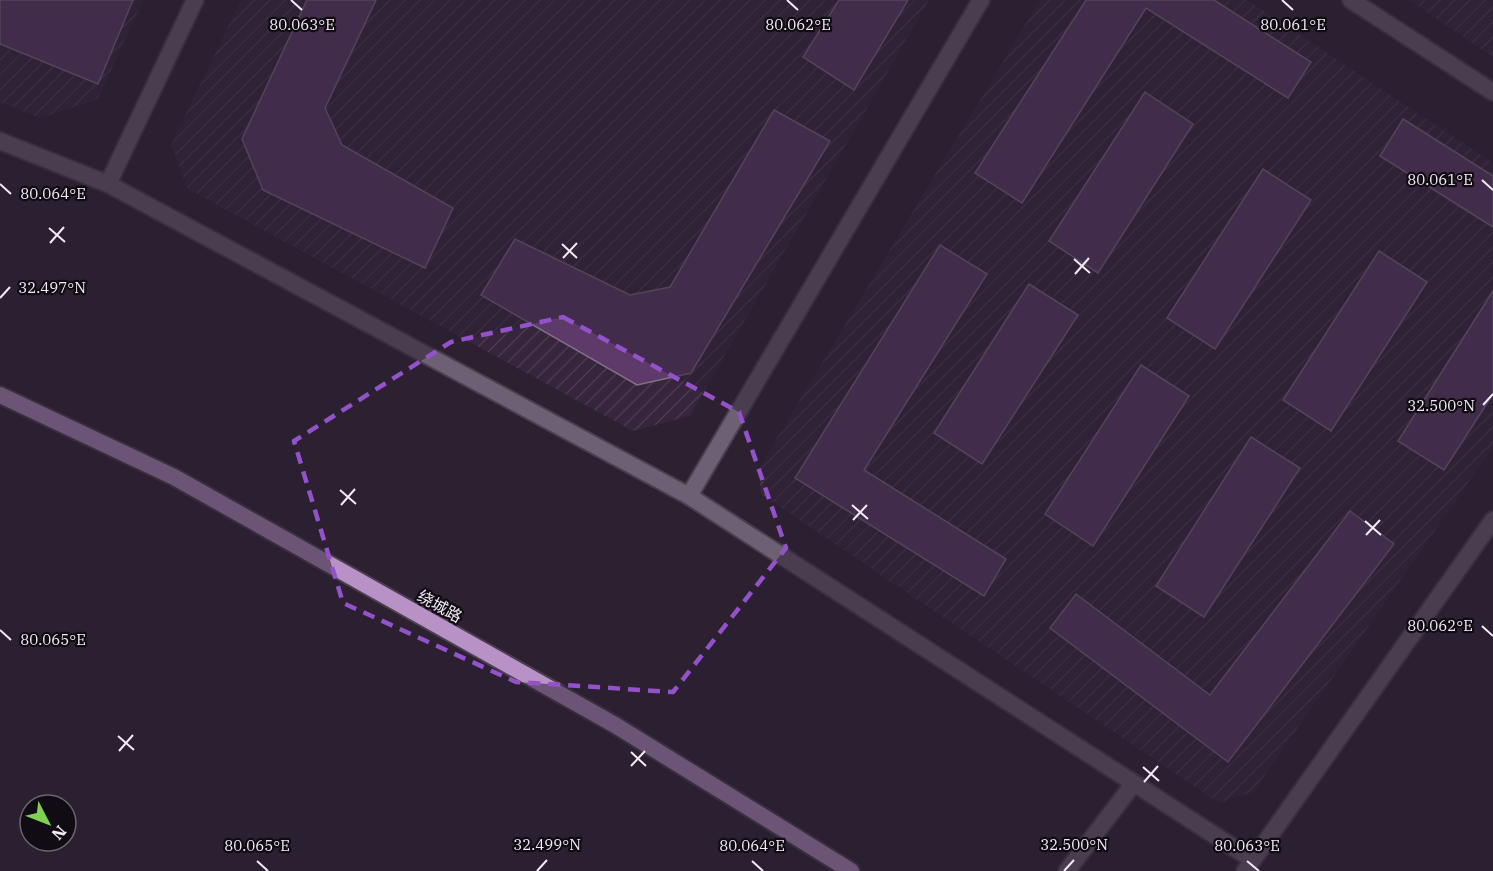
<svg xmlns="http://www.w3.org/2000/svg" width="1493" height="871" viewBox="0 0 1493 871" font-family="'IBM Plex Serif','Noto Sans SC',serif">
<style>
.industrial{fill:url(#industrial-furrows)}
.building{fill:#5e3a6b;stroke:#807185;stroke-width:1.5}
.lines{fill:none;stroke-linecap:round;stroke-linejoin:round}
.tertiary-casing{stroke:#4a3f4d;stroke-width:20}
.trunk-casing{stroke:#4a3f4d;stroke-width:20}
.tertiary{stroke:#6e6074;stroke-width:16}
.trunk{stroke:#b892c7;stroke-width:16}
.marked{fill:none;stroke:#9352ca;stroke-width:4.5;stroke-dasharray:12 8;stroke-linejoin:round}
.ticks{fill:none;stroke:#f3eaf6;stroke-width:2}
.labels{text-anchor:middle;stroke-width:4.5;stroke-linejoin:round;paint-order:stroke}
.street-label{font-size:16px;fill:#f3eaf6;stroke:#110c13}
.ticks-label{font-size:15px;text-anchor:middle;fill:#f3eaf6;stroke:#110c13;stroke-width:4.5;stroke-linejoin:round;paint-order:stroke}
</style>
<defs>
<pattern id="industrial-furrows" width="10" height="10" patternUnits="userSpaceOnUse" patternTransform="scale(1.5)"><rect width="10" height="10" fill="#36253c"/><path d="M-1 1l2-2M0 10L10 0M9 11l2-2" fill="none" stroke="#4a3a4f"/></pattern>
</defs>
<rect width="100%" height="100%" fill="#2c2031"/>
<path class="industrial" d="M0,0H143L98,99L40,118L0,102Z
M241,0H929L690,416L633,431L188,189L171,145Z
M1040,0H1247L1493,163V447L1253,792L1219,803L761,494L759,468Z
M1409,0H1493V57Z"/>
<path class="building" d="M0,0H133L98,84L0,44Z
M307,0H376L325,108L342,145L453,208L425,268L263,190L242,139Z
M839,0H908L854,90L803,57Z
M1086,0H1214L1311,62L1288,98L1146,8L1022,203L975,173Z
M1145,92L1193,124L1098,273L1049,241Z
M774,110L830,141L691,373L637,385L481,295L515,239L630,295L670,287Z
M1403,119L1493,176V227L1380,156Z
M1263,169L1311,200L1215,349L1167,318Z
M940,245L987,274L864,470L1006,559L984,596L795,478Z
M1379,251L1427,282L1331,431L1283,400Z
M1029,284L1078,315L982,464L934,433Z
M1493,291V394L1444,470L1398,441Z
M1141,365L1189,396L1093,546L1045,514Z
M1251,437L1300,468L1204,617L1156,586Z
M1350,511L1394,544L1228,762L1050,628L1076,594L1210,695Z"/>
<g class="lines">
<defs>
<path id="tertiary" d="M1351,0L1493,92
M0,141L108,184L689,496L1253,860
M108,184L195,0
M689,496L981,0
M1067,871L1134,783
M1245,871L1493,520"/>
<path id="trunk" d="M0,395L174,477L615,725L851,871"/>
</defs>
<use href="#tertiary" class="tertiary-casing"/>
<use href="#trunk" class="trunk-casing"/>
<use href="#tertiary" class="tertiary"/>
<use href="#trunk" class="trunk"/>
</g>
<path d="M0 0H1493V871H0ZM563,317L739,412L786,548L673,692L516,682L343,603L294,441L451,342Z" fill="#2c2031" fill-opacity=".55" fill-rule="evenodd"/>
<path class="marked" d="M563,317L739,412L786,548L673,692L516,682L343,603L294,441L451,342Z"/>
<path class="ticks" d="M291,0L302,10M787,0L798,10M1282,0L1293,10M1482,180L1493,190M0,184L11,194M49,228L65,242M50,243L64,227M562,244L577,258M563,258L577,243M1074,259L1090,273M1075,274L1089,258M0,298L10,287M1483,405L1493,394M340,490L356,504M341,505L355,489M852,505L868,519M853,520L867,505M1365,521L1381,535M1366,535L1380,520M1482,626L1493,636M0,630L11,640M118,736L134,750M119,751L133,735M631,752L646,766M631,766L645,751M1143,767L1159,781M1144,782L1158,766M257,861L268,871M752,861L763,871M1247,861L1259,871M537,871L547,860M1064,871L1074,860"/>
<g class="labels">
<g class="street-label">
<text transform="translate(440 606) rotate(29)" y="6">绕城路</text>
</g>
</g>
<g class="ticks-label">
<text x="302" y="30">80.063°E</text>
<text x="798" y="30">80.062°E</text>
<text x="1293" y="30">80.061°E</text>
<text x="1440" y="185">80.061°E</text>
<text x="53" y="199">80.064°E</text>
<text x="52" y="293">32.497°N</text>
<text x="1441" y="411">32.500°N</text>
<text x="1440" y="631">80.062°E</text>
<text x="53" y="645">80.065°E</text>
<text x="547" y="850">32.499°N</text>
<text x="1074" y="850">32.500°N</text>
<text x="257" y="851">80.065°E</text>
<text x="752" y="851">80.064°E</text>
<text x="1247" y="851">80.063°E</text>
</g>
<g transform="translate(48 823) rotate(132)"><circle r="28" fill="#110c13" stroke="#6b656e" stroke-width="1.5"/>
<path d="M0-4.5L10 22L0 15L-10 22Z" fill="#7ed153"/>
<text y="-9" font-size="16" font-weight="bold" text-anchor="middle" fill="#f3eaf6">N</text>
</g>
</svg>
